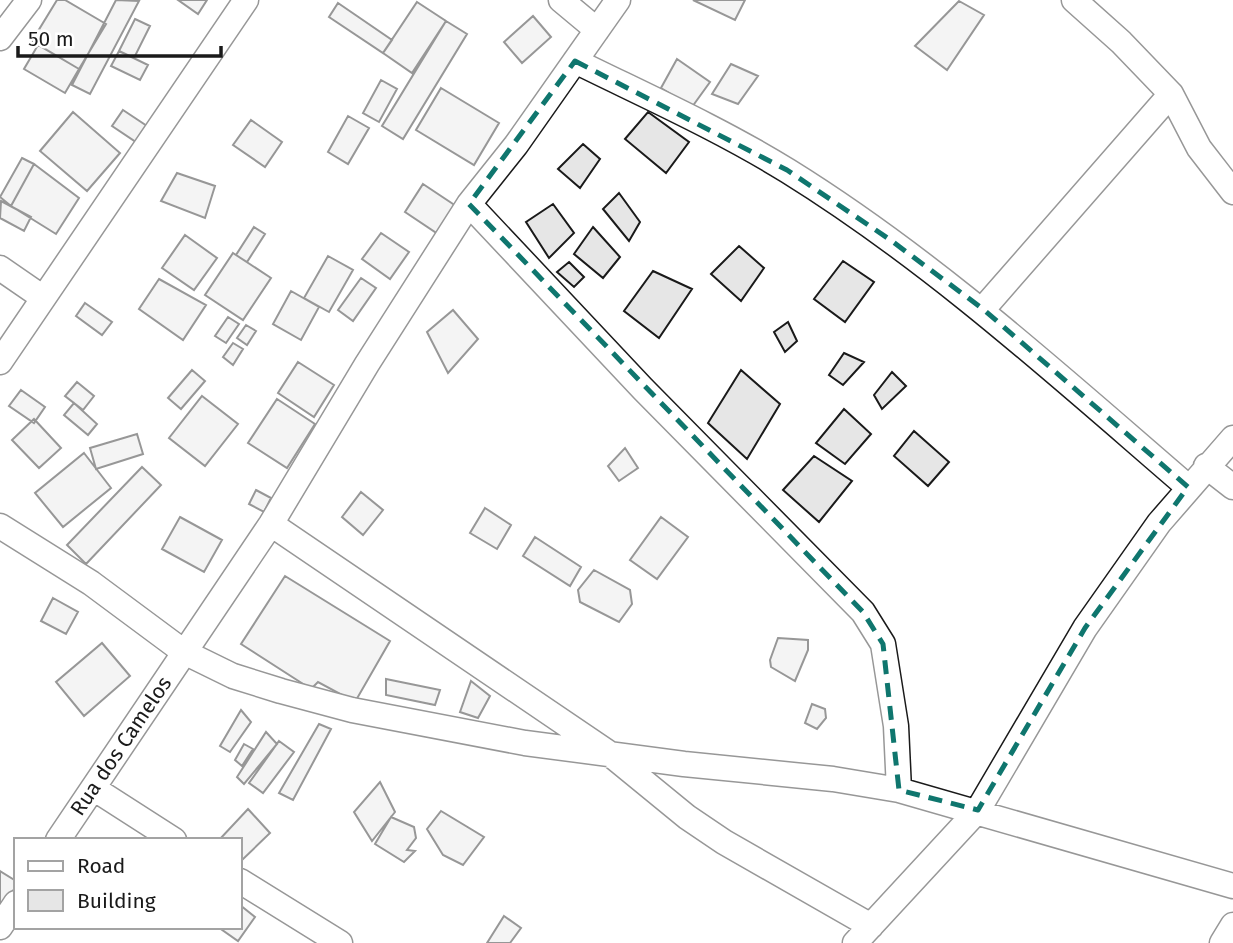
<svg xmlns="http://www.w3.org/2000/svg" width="1233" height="943" viewBox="0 0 1233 943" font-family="'Fira Sans',sans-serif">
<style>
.building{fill:#e6e6e6;stroke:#1a1a1a;stroke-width:2}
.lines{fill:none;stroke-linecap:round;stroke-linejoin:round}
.minor-casing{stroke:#1a1a1a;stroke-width:27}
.minor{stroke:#fff;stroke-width:24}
.marked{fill:none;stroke:#0f766e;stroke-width:5;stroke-dasharray:14 9;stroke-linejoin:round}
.labels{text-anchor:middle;stroke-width:5;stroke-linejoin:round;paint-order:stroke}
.street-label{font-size:21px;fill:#1a1a1a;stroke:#fff}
</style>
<rect width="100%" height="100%" fill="#fff"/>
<path class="building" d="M57,0H65L106,24L79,69L32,41Z
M116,0L139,1L90,94L72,85Z
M178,0H207L198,14Z
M693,0H745L735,20Z
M959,1L984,15L947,70L915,46Z
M417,2L446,21L412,73L383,53Z
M338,3L392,40L383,53L329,17Z
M533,16L551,37L522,63L504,42Z
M135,19L150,26L134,58L119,51Z
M446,21L467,34L403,139L382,126Z
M38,45L79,69L65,93L24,69Z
M119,51L148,65L140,80L111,66Z
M677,59L710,82L692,107L661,88Z
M731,64L758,76L738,104L712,94Z
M381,80L397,89L379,122L363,113Z
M441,88L499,123L474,165L416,130Z
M123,110L147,126L136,142L112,126Z
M73,112L120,153L87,191L40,151Z
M648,112L689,142L666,173L625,139Z
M348,116L369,128L348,164L328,152Z
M251,120L282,142L265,167L233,145Z
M583,144L600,159L580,188L558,169Z
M22,158L34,164L11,206L0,197Z
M34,164L79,198L56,234L11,206Z
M177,173L215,186L205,218L161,201Z
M423,184L456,206L438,234L405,212Z
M619,193L640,222L629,241L603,209Z
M1,201L31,217L24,231L0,218Z
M553,204L574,233L549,258L526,222Z
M254,227L265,234L247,262L236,255Z
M593,227L620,257L603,278L574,254Z
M381,233L409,252L390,279L362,259Z
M185,235L217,258L194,290L162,268Z
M739,246L764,268L741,301L711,274Z
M233,253L271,278L243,320L205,295Z
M328,256L353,270L329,312L304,298Z
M843,261L874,282L845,322L814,299Z
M569,262L584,277L574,287L557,272Z
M653,271L692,289L659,338L624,311Z
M361,278L376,288L353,321L338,310Z
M159,279L206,305L183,340L139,309Z
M291,291L319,307L301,340L273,324Z
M85,303L112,322L102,335L76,316Z
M453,310L478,339L448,373L427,332Z
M228,317L239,324L226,343L215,336Z
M788,322L797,341L785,352L774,332Z
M246,325L256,331L247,345L237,338Z
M233,343L243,349L233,365L223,357Z
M844,353L864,362L843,385L829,375Z
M298,362L334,385L314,417L278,393Z
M192,370L205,381L181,409L168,398Z
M741,370L780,404L747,459L708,423Z
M892,372L906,386L882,409L874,395Z
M77,382L94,396L83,410L65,396Z
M21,390L45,407L34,423L9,406Z
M202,396L238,424L205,466L169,438Z
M277,399L315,424L287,468L248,443Z
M74,403L97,424L88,435L64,415Z
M844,409L871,434L845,464L816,443Z
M34,419L61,448L39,468L12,440Z
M914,431L949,462L928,486L894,456Z
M137,434L143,454L96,469L90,448Z
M625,448L638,468L619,481L608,466Z
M84,453L111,488L63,527L35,493Z
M814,456L852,481L819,522L783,490Z
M142,467L161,485L86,564L67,545Z
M256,490L271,498L264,512L249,504Z
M361,492L383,510L363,535L342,517Z
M485,508L511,525L497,549L470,533Z
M180,517L222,540L204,572L162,549Z
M661,517L688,537L657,579L630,560Z
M535,537L581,567L570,586L523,556Z
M594,570L630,590L632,604L619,622L580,602L578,590Z
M285,576L390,641L355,702L318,682L311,689L241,644Z
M53,598L78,612L66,634L41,621Z
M778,638L808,640V650L795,681L771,667L770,660Z
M102,643L130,676L84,716L56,682Z
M386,679L440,690L435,705L386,695Z
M471,681L490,696L478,718L460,712Z
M812,704L825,709L826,718L817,729L805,723Z
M241,710L251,722L230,752L220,746Z
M319,724L331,729L293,800L279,793Z
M266,732L277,744L244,784L237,777Z
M279,741L294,752L263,793L249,783Z
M244,744L253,749L242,766L235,760Z
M380,782L395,812L372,841L354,812Z
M248,809L270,833L240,862V840H219Z
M441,811L484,837L463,865L443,855L427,829Z
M391,817L414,827L416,838L407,850L415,851L404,862L375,844Z
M0,871L16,881V886L0,911Z
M240,905L255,917L238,941L218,927H240Z
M504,916L521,928L510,943H487Z"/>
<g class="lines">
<defs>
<path id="minor" d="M561,0L597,30
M1074,0L1121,42L1171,94L1199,148L1233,192
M0,38L29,0
M575,61C646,96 720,129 788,171C933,261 1059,376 1188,487
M469,204L643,389L863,612L883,644L896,726L899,790
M0,268L42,297
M983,309L1171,94
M0,362L246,0
M1206,466L1233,487
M271,524L610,754L687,817L724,842L871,926
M0,526L91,583L184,652L233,676L281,691L352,710L525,743L684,764L833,779L899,790L1233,886
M93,788L174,840
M58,840L271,524L367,364L469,204L516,145L618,0
M240,881L340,943
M0,927L16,903
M855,943L978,810L1085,628L1159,523L1233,438
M1222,943L1233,925"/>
</defs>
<use href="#minor" class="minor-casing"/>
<use href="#minor" class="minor"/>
</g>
<path d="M0 0H1233V943H0ZM575,61L787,170L889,239L983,309L1188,487L1085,628L978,810L899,790L883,644L863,612L469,204Z" fill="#fff" fill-opacity=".55" fill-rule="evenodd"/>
<path class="marked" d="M575,61L787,170L889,239L983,309L1188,487L1085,628L978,810L899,790L883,644L863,612L469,204Z"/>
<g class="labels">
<g class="street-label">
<text transform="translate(121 746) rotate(-56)" y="7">Rua dos Camelos</text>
</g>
</g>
<rect x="14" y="838" width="228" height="91" fill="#ffffff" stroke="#a3a3a3" stroke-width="2"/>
<rect x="28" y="861" width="35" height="10" fill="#ffffff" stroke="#a3a3a3" stroke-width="2"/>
<text x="77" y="873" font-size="21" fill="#1a1a1a">Road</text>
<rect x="28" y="890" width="35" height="21" fill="#e6e6e6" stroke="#a3a3a3" stroke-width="2"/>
<text x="77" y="908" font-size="21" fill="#1a1a1a">Building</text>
<path d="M18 46v10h203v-10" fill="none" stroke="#1a1a1a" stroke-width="3.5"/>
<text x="28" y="46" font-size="21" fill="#1a1a1a" stroke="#ffffff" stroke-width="5" paint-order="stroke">50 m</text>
</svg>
